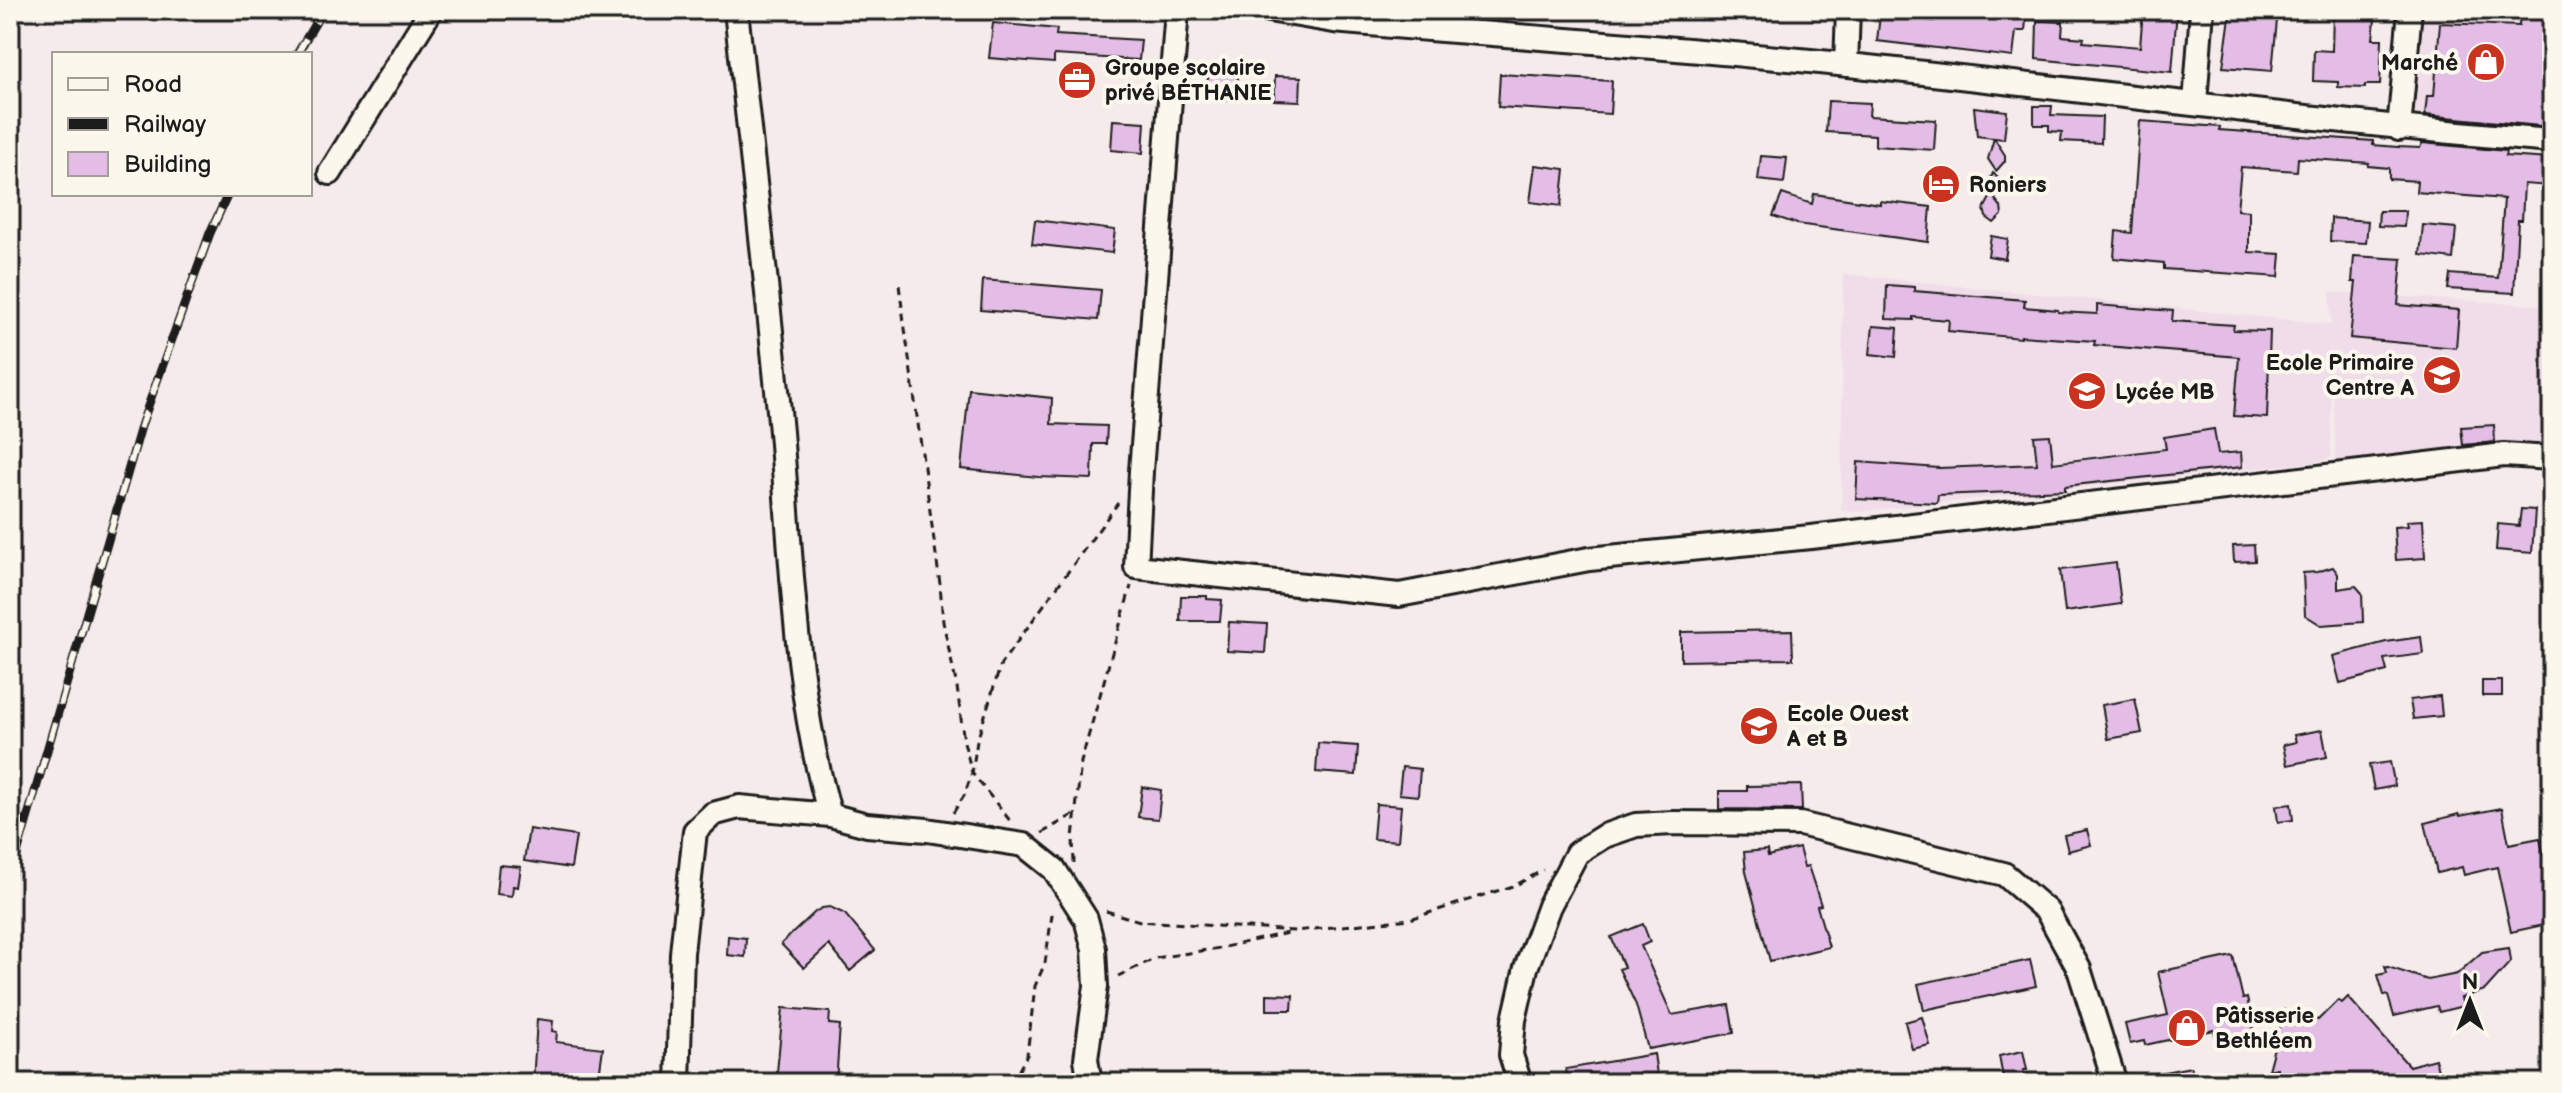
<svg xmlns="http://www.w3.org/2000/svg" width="2562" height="1093" viewBox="0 0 2562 1093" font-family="'Balsamiq Sans',sans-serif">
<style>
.built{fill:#f1ddea}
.building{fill:#e4bde6;stroke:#1c1c1c;stroke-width:2}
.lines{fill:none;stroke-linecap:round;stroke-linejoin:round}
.minor-casing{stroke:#1c1c1c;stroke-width:28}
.path{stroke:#1c1c1c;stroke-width:3;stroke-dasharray:8 6;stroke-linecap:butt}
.minor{stroke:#fbf7ec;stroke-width:22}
.rail-casing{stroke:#1c1c1c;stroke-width:9}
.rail{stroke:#fbf7ec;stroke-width:6;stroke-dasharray:18;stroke-linecap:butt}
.labels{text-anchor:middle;stroke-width:8;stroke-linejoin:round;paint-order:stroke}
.poi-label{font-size:22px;font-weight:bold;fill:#1c1c1c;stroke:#fbf7ec;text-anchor:start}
</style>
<rect width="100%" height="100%" fill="#f6ebeb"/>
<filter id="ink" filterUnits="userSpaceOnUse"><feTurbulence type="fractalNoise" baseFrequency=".0125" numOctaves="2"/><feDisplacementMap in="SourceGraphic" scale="16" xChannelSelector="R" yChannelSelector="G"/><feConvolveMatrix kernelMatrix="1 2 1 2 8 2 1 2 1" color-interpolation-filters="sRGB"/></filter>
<g filter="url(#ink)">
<path class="built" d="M2424,10H2552V126L2415,113Z
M1843,274L2331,324L2330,292L2552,306V448L2516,444L2336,464L2331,343V458L2314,462L1857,512L1841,511Z"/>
<path class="building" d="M1935,10H2027L2025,31H2016L2013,57L1877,41L1880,15L1934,21Z
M2143,10H2177L2172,72L2036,59L2037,21L2063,22L2062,36L2084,38L2083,42L2140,47Z
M2231,10H2278L2272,71L2223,67Z
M2333,10H2376L2373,39H2382L2380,85H2365V88L2338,87V82L2313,81L2314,50L2332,51Z
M2520,10H2547L2545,44H2552V127L2425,115L2427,96H2434L2440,23L2519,26Z
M993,23L1057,29L1056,35L1141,40L1139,60L1054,55V63L989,58Z
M1208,74L1238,75L1237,100L1207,99Z
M1500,74L1612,81L1610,114L1498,107Z
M1275,76L1301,77L1300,101L1274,100Z
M1828,101L1870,103L1869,116L1936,120L1934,150L1875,146V135L1826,132Z
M2034,106H2052L2051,115L2102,117L2101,143L2061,141L2062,132L2049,131V125H2034Z
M1974,107L2007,111L2004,139L1994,138L2005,155V161L1996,171L1988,159L1994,138L1977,136Z
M1113,120L1145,122L1143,153L1111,150Z
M2140,121L2220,127L2219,130L2373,141V145L2398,147L2420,148L2422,143L2506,151L2505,156L2552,159V186L2524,184L2522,220H2518L2514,293L2448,289L2450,274L2498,278L2504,199L2416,192L2417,181L2389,179V168L2368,166L2369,163L2298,158L2297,171L2241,167L2237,210L2249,211V252L2281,254L2279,277L2164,269V263L2114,258L2116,231L2132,233Z
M1761,156L1787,158L1784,183L1758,180Z
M1535,165L1565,169L1561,206L1530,202Z
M1993,173L2002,182V188L1995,199L2001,207L2002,215L1994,223L1986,217L1984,209L1991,196L1987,186Z
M1782,194L1812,204L1814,194L1880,204V201L1931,207L1928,242L1797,224L1773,216Z
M2379,211H2405L2404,227L2378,226Z
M2331,218L2368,221L2366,243L2330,241Z
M1035,220L1115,230L1112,253L1032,244Z
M2423,225L2456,228L2453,259L2420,255Z
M1991,236L2008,239L2005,259L1988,256Z
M2354,256L2402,259L2398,305L2459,310L2456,348L2350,338L2356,282H2352Z
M983,280L1101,290L1098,320L981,310Z
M1887,285L1914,287V291L2025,300L2024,307L2058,310V312L2097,314V305L2173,311L2172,321L2234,325L2233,330L2270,331L2267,418L2234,416L2239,357L2094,345L2095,341L2021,336V338L1948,331L1949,320L1913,317V320L1886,319Z
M1873,326L1898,328L1896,357L1870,354Z
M969,389L1052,398L1051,424L1107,426L1106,444H1093L1092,479L1038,477L961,469Z
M2494,425L2495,442L2463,445L2461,427Z
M2214,429L2218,454L2241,452L2242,467L2065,486V490L1938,495L1937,503L1856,499L1858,462L1939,468L2037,464L2034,436L2050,435L2053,463L2166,449L2164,437Z
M2521,509L2535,510L2532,553L2496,550L2498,524L2519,526Z
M2423,520L2425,558L2396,560L2394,527L2408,526L2407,521Z
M2254,545L2255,561L2234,562L2233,546Z
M2116,563L2121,604L2065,612L2060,570Z
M2333,567L2338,574V589L2356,586L2362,593L2363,622L2321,625L2305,615L2303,573L2317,572Z
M1181,596H1207V599L1222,600L1220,621H1180Z
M1229,622L1267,624L1265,653L1227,651Z
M1792,630L1793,659L1681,661V632Z
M2421,637L2423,654L2384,659L2387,671L2340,683L2333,656L2386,642Z
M2482,681H2502V696H2482Z
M2440,696L2442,716L2413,719L2410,700Z
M2135,699L2142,733L2108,739L2102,705Z
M2322,730L2327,757L2287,765L2283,745L2296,742L2294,735Z
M1318,743L1358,746L1356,775L1316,772Z
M2390,762L2395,786L2374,790L2369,765Z
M1402,767L1420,769L1418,796L1399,794Z
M1801,785L1802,810L1719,809V791H1747V786Z
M1142,787L1161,790L1158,819L1138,817Z
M1376,804L1401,806L1398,841L1373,839Z
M2291,804L2293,820L2278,822L2276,806Z
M2502,808L2509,844L2540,838L2552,896V923L2511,932L2497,867L2464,875L2462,867L2437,873L2425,823L2459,814L2460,816Z
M529,829L576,836L571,868L524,861Z
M2087,830L2091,845L2068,851L2064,835Z
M1799,848L1804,867L1808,866L1821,905L1817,906L1829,947L1770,961L1746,872L1744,852L1767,850L1768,856Z
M499,865L521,867L518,887L513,886L512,896L496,894Z
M830,907L845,914L875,950L850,971L829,945L804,968L781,944L815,912L822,908Z
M1643,924L1650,942L1641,946L1672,1015L1729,1005L1734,1033L1648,1049L1636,1005L1619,969L1624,967L1611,937Z
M728,936L746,938L745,957L727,955Z
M2509,948L2511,961L2485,990L2461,998L2463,1006L2439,1012L2437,1006L2394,1016L2388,996L2384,995L2378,975L2387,973L2385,966L2428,980L2457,974L2482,952Z
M2233,956L2243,999L2247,998L2255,1035L2217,1044L2214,1030L2145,1045L2144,1041L2130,1044L2125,1024L2168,1015L2158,972Z
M2030,960L2036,986L1924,1010L1918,984Z
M1267,994L1293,995L1292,1010H1267Z
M2348,997L2409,1066L2435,1059L2441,1083H2414L2413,1078L2386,1083H2280L2277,1068L2268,1070L2284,1010L2295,1015L2296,1012L2318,1020L2338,1000L2342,1003Z
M783,1008L830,1012L829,1024L840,1025L836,1083H776Z
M1922,1017L1930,1045L1912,1049L1905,1022Z
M537,1019L553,1021L552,1031L557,1032L556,1042L603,1048L598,1083H533Z
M2023,1051L2027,1070H2023L2026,1083H2004L1999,1056Z
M1654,1054L1657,1074L1600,1083H1568L1566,1069Z
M2191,1067L2194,1083H2149L2148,1075Z"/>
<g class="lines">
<defs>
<path id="minor" d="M736,10C751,150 768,291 781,432C792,560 794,690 830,815
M1177,10L1141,471L1136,567L1399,595L1589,559L1811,537L2504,455L2552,458
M1269,10L1334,21C1506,36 1678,47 1849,65C2083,89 2317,122 2552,141
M1846,65L1848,10
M2195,103L2202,10
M2399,129L2410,10
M330,173L431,10
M678,1083L682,953L695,831L713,814L739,807L830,815L867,825L927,830L1024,845L1054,869L1086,919L1094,949L1096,986L1086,1059L1090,1083
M1520,1083L1511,1055L1514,1020L1526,968L1549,906L1577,853L1604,836L1636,825L1673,823L1800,824L2004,874L2047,911L2079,969L2115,1083"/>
</defs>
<use href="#minor" class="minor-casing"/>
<path class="path" d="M899,285L940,584L943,622L957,687L964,742L972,773L1011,822
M953,813L964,796L972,773L977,741L1001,664L1118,503
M1042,833L1076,813
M1074,863L1073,838L1081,762L1131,586
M1106,911L1140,921L1295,931L1410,919L1516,885L1543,870
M1118,976L1156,958L1220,948L1292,932
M1012,1083L1027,1055L1035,986L1045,963L1053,908"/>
<use href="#minor" class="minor"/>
<defs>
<path id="rail" d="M297,54L323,10
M10,878L142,423L210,233L228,194"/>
</defs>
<use href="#rail" class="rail-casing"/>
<use href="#rail" class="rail"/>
</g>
</g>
<defs>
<symbol id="shop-disc" viewBox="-11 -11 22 22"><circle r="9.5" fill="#c8321e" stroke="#fbf7ec"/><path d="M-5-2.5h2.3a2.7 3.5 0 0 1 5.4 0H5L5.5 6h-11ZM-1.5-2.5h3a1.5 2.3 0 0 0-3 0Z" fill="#fff"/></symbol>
<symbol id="office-disc" viewBox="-11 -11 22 22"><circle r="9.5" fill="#c8321e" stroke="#fbf7ec"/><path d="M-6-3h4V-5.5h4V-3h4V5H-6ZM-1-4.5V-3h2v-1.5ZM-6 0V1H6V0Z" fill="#fff"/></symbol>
<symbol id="hotel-disc" viewBox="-11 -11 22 22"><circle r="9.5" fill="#c8321e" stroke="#fbf7ec"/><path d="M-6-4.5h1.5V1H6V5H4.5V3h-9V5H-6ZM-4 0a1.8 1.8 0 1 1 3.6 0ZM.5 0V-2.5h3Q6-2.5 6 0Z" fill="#fff"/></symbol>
<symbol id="school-disc" viewBox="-11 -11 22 22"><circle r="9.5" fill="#c8321e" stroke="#fbf7ec"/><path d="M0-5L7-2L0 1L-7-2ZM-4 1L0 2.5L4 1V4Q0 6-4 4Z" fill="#fff"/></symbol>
</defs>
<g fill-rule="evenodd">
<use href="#shop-disc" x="2464" y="40" width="44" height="44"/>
<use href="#office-disc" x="1055" y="58" width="44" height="44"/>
<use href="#hotel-disc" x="1919" y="162" width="44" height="44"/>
<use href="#school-disc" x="2420" y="353" width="44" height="44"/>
<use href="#school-disc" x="2065" y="369" width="44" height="44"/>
<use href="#school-disc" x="1737" y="704" width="44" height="44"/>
<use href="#shop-disc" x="2165" y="1006" width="44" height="44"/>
</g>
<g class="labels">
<g class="poi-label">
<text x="2458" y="70" text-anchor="end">Marché</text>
<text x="1105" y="75">Groupe scolaire<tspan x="1105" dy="25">privé BÉTHANIE</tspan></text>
<text x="1969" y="192">Roniers</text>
<text x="2414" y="370" text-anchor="end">Ecole Primaire<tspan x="2414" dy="25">Centre A</tspan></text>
<text x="2115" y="399">Lycée MB</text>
<text x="1787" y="721">Ecole Ouest<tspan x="1787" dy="25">A et B</tspan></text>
<text x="2215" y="1023">Pâtisserie<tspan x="2215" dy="25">Bethléem</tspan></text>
</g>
</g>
<rect width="2562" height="1093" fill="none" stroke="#fbf7ec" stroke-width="40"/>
<rect x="20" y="20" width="2522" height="1053" fill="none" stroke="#1c1c1c" stroke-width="3" filter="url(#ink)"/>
<rect x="52" y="52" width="260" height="144" fill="#fbf7ec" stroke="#a29f99" stroke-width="2"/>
<rect x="68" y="78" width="40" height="12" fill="#fbf7ec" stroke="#a29f99" stroke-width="2"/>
<text x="124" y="92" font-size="24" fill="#1c1c1c">Road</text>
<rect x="68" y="118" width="40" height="12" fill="#1c1c1c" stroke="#a29f99" stroke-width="2"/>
<text x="124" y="132" font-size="24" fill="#1c1c1c">Railway</text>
<rect x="68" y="152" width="40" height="24" fill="#e4bde6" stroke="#a29f99" stroke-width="2"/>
<text x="124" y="172" font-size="24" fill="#1c1c1c">Building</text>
<g transform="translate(2470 1001)" stroke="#fbf7ec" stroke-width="6" paint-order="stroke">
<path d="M0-6L14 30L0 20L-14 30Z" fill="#1c1c1c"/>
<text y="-12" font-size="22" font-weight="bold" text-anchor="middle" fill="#1c1c1c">N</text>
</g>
</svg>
